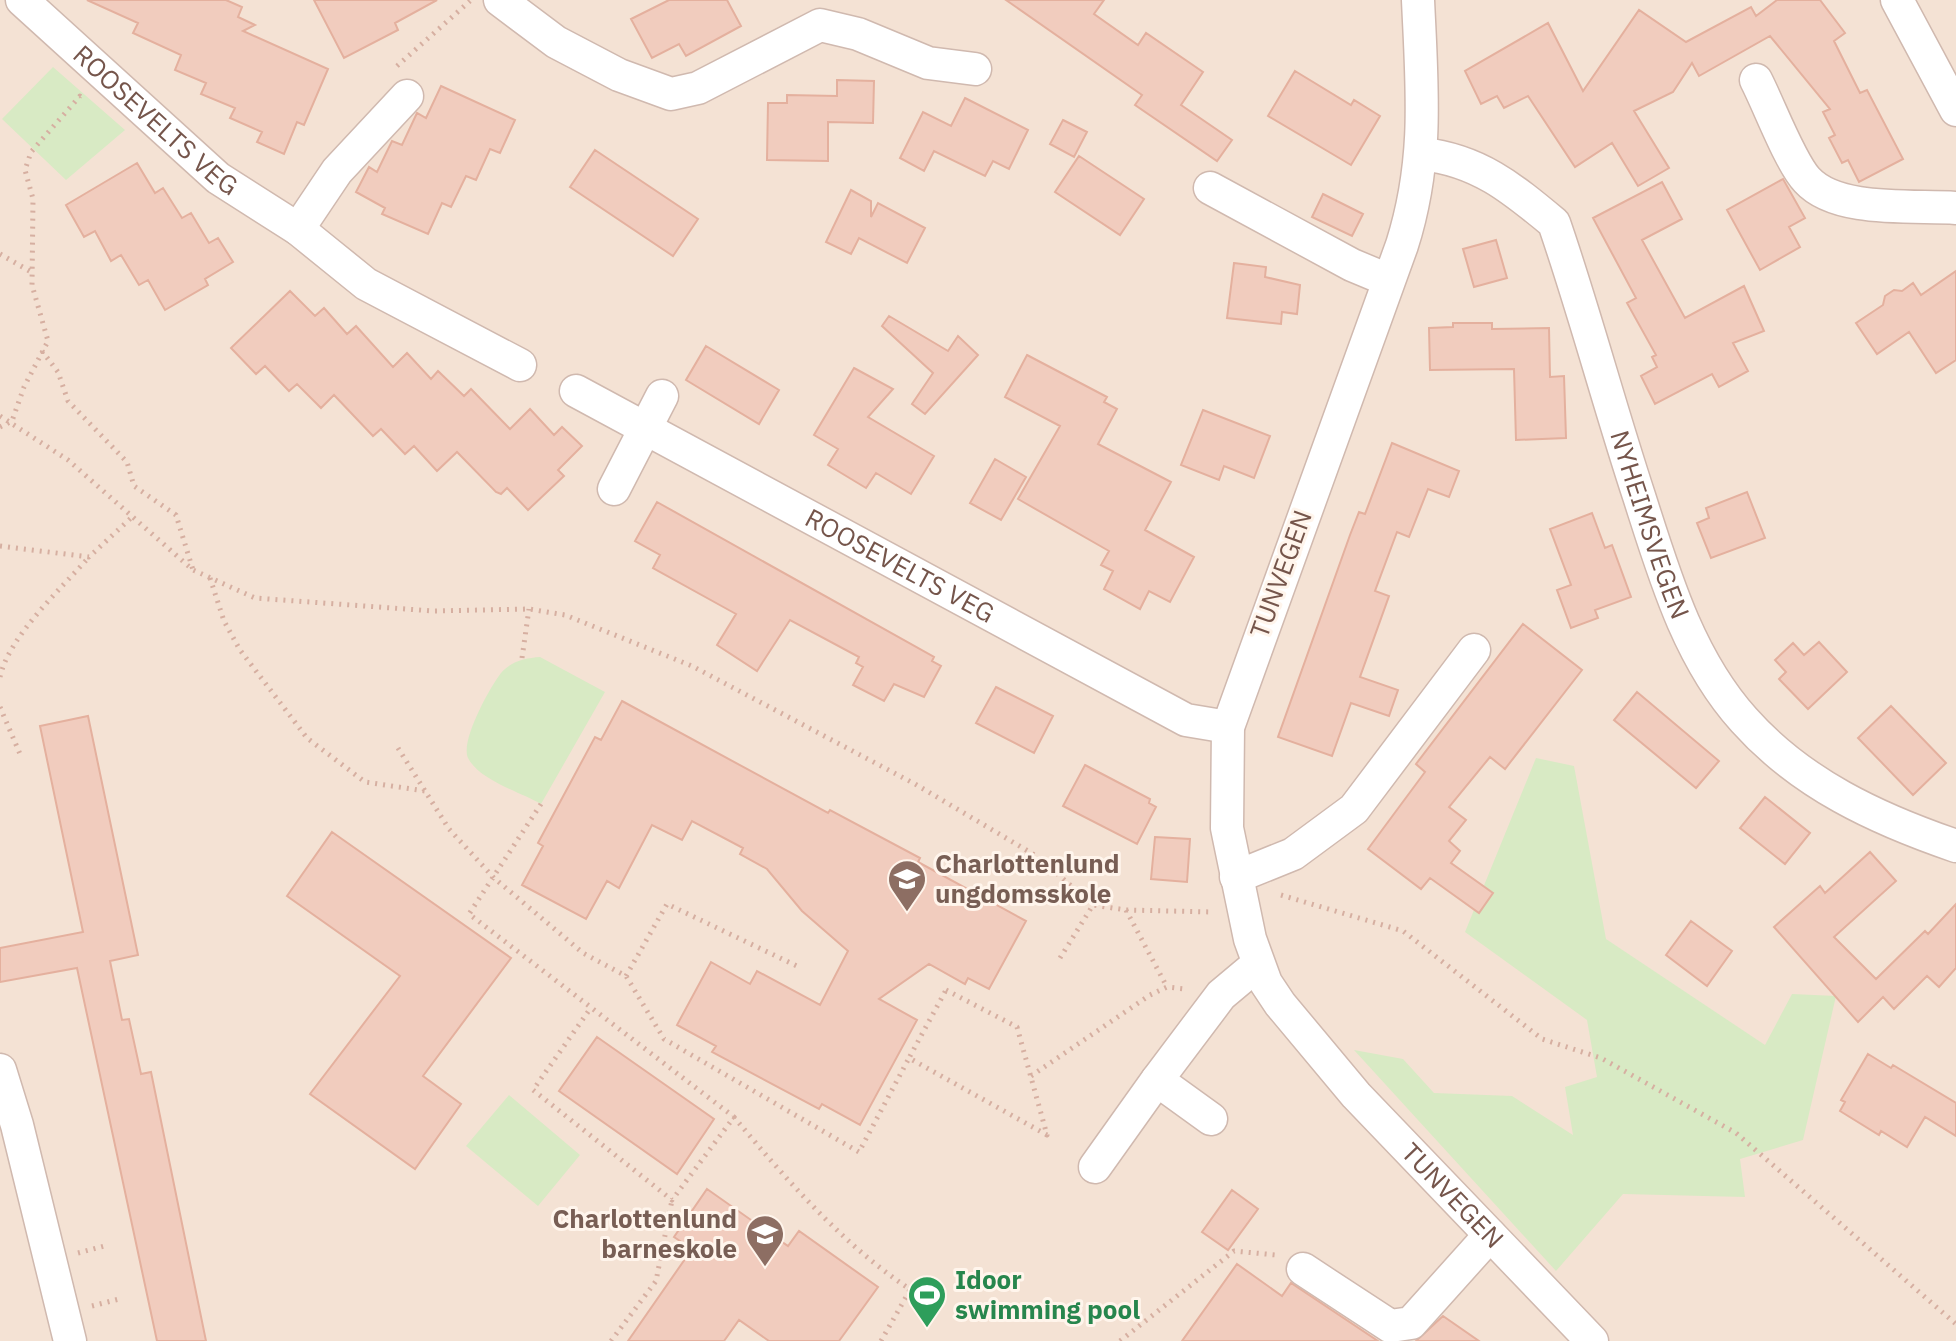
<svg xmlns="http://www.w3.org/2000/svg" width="1956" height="1341" viewBox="0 0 1956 1341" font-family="'IBM Plex Sans',sans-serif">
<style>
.residential{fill:#f4e2d4}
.green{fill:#d8eac4}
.building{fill:#f1ccbe;stroke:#e4b09e;stroke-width:2}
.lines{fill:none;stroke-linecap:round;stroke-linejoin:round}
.minor-casing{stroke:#d0b9af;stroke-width:35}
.path{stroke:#d6afa1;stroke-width:5;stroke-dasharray:2 6;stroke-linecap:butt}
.minor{stroke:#fff;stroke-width:32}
.labels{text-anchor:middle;stroke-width:6;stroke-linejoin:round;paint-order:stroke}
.street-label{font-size:26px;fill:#75554b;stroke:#fff5ec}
.education-label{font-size:26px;font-weight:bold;fill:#785e54;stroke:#fff5ec;text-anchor:start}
.leisure-label{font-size:26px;font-weight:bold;fill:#27864d;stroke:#fff5ec;text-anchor:start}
</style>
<rect width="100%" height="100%" fill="#fcf1e6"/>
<path class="residential" d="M0,0H1956V1341H0Z"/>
<path class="green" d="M53,67L125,130L66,180L2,119Z
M540,657L605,692L541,804C520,792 479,780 468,758C460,741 490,687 501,673C511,661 526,658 540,657Z
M1536,758L1574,766L1606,939L1765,1045L1792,994L1836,996L1803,1140L1740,1159L1745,1197L1623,1194L1556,1271L1354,1050L1403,1059L1434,1093L1512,1096L1573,1135L1565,1087L1597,1077L1587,1020L1465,932Z
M509,1095L580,1155L538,1206L466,1146Z"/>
<path class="building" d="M87,0H226L242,7L238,17L255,25L243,31L328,69L304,125L297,122L284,154L257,142L262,132L230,118L235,108L201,94L206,83L175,70L181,55L133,33L138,23Z
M314,0H437L395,23L398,30L344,58Z
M669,0H727L741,26L686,56L679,44L652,58L631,19Z
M1006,0H1104L1094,14L1138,45L1146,33L1203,72L1181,105L1232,140L1217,161L1135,105L1142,95Z
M1777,0H1820L1845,33L1834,41L1860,93L1867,90L1903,159L1859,182L1848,160L1842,163L1829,138L1835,135L1823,112L1830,109L1770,36L1699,76L1692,63L1673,92L1634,111L1669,168L1638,186L1612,143L1575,167L1528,96L1504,108L1497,96L1481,104L1465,71L1548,23L1583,91L1639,10L1686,42L1751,7L1756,16Z
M1295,71L1351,105L1354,100L1380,116L1351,165L1268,116Z
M837,80L874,81L873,123L828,122V161L767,160L768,103H787V95L837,96Z
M441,86L515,120L500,153L490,149L476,180L466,176L451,207L442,203L428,234L382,214L385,208L356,192L369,167L377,172L392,141L402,145L417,113L426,118Z
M965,98L1028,130L1009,169L993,161L985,176L934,151L924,171L900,158L923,112L951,126Z
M1063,120L1087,132L1074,157L1050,144Z
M595,150L698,219L673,256L570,187Z
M1079,156L1144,199L1120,235L1055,192Z
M137,163L155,193L163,188L182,218L191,213L209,243L218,238L233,262L205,279L208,285L165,310L148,280L139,285L121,255L111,261L95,231L84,237L66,205Z
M1783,179L1805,218L1789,227L1800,247L1760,270L1727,210Z
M1662,182L1682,219L1642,240L1685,318L1744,286L1764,331L1733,343L1748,371L1719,387L1712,374L1655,404L1641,376L1657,367L1652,357L1656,355L1627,303L1636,298L1593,218Z
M851,190L871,201V217L878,203L925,228L907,263L859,238L851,254L826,242Z
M1323,194L1363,214L1352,236L1312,217Z
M1496,240L1507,278L1474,287L1463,249Z
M1234,263L1266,267L1265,277L1300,285L1297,314L1282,312L1281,324L1227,318Z
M1956,271V360L1936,373L1909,332L1877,354L1856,323L1883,305L1885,296L1894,290L1902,291L1913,283L1921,295Z
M290,291L315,316L324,308L347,334L356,326L393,367L407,353L431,379L438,371L464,396L471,389L510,429L530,409L554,435L562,427L582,446L558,470L564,476L528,510L507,488L501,494L496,492L457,452L437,471L414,446L405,454L381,429L373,436L334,395L321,408L297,384L289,391L265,366L256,374L231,348Z
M889,316L948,351L958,336L978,355L925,414L912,404L933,373L882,326Z
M1453,323H1492V329L1549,328L1550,377L1564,376L1566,438L1516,440L1514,369L1430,370L1429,328L1453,327Z
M706,346L779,390L759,424L686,380Z
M1027,355L1107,397L1104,402L1117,409L1098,444L1171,482L1145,530L1194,557L1170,602L1149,591L1140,609L1104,589L1113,571L1101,565L1109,551L1018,499L1060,426L1005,397Z
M854,368L893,389L868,417L934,456L911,494L876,473L866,488L828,465L838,449L814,435Z
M1203,410L1270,436L1254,478L1224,466L1219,480L1181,465Z
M1392,443L1459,471L1449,497L1428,489L1409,537L1397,532L1375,591L1389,596L1360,677L1398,690L1389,716L1351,703L1332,756L1278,737L1350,535L1359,512L1365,514Z
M995,459L1026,477L1001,520L970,503Z
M1747,492L1765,538L1711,558L1697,523L1709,518L1706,508Z
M657,502L934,657L932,661L941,666L924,697L894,684L884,701L853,685L863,667L856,663L859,657L790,620L757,671L717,645L736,614L653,568L660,555L635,541Z
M1592,513L1605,548L1612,545L1631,597L1595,610L1598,618L1571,628L1557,590L1571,585L1550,529Z
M1523,624L1582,670L1505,769L1490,757L1449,807L1466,820L1449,841L1460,851L1451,863L1493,893L1479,913L1430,878L1421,889L1368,849L1425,772L1416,764Z
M1819,642L1847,672L1808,709L1779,679L1786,672L1775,660L1793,643L1804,655Z
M996,687L1053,716L1034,753L976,723Z
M1637,692L1719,761L1696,788L1614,720Z
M622,701L828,813L830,810L920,858L918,862L1026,921L989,989L968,978L965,984L929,964L879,999L917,1020L860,1125L822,1104L819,1109L712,1052L716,1046L677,1025L711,962L750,984L757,971L820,1005L848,951L802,911L767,869L740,854L743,848L692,821L682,840L652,825L619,888L607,881L586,919L522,885L543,846L538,843L595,737L601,740Z
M1891,706L1946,763L1913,795L1858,738Z
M88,716L138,955L110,961L122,1020L129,1019L141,1074L151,1072L206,1341H157L77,968L0,982V948L83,932L40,726Z
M1085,765L1150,799L1149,803L1156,807L1137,844L1063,806Z
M1765,797L1810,833L1785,864L1740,828Z
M332,832L511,958L423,1076L461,1104L415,1169L310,1094L400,976L287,896Z
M1155,837L1190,839L1187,882L1151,879Z
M1870,852L1896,881L1834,937L1876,979L1925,931L1928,934L1956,904V968L1939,987L1927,976L1894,1009L1883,997L1858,1022L1774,927L1820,886L1825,893Z
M1691,921L1732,951L1707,986L1666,955Z
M597,1037L714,1119L677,1174L559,1091Z
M1868,1054L1891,1068L1893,1065L1956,1103V1136L1925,1117L1907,1147L1881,1131L1879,1135L1840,1111L1845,1102L1841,1100Z
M707,1189L788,1246L799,1231L878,1287L839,1341H769L739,1320L724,1341H628L692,1249L674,1237Z
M1232,1190L1258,1209L1228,1250L1202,1232Z
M1237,1264L1282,1296L1291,1283L1378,1341H1182Z
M1443,1316L1479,1341H1416Z"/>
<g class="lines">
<defs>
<g id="minor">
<path id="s1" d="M22,0L218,178L298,229L366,284L520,365"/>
<path d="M500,0L556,42L619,75L671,94L698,88L820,25L858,34L928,63L975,69"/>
<path id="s2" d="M1418,0C1422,88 1429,160 1402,245L1228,727L1227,828L1250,939L1266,983L1280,1004L1356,1095L1592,1341"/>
<path d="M1897,0L1956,110"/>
<path d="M1756,80C1769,105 1790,162 1807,180C1837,213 1913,205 1956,208"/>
<path id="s3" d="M1422,154C1478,160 1512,188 1554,223C1585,313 1609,405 1639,496C1664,574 1688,658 1744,720C1801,784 1877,819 1956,846"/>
<path d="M1210,188L1352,265L1388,280"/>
<path d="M298,229L337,171L407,96"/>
<path id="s4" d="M576,391L1186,720L1228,727"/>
<path d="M614,489L662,396"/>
<path d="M1236,877L1293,854L1354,809L1474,650"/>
<path d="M0,1070L17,1125L70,1341"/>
<path d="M1211,1119L1157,1080L1221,995L1258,964"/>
<path d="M1095,1167L1157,1080"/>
<path d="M1303,1269L1390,1326L1411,1323L1490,1235"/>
</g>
</defs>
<use href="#minor" class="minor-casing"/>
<path class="path" d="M397,66L470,1
M0,254L33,273
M42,351L58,372L68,401L127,462L134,486L176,515L193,570
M0,416L68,460L193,570L255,598L433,611L529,609L565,615L692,666L915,784L1038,857L1093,905
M0,427L12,421L24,387L48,341L32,285L33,199L25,170L31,152L80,96L83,98
M0,546L89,557L131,518
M210,578L224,621L240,650L307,738L365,782L425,791
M522,658L529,609
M0,677C9,636 61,589 89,557
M0,707L20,754
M398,748L449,829L494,878L583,953L626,976L664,1039L859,1152L909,1058
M541,804L469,914L734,1117L672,1200L533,1090L590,1009
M1281,895L1403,931L1542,1039L1601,1058L1736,1133L1956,1324
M1126,910L1167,987
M1060,958L1093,905L1126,910L1213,912
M626,976L667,904L799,967
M946,990L1017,1027L1047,1135L909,1058Z
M1031,1076L1150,995L1167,987L1185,989
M734,1117C789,1183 856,1260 931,1302
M78,1253L108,1245
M92,1306L119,1299
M611,1341L656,1281L672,1200
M881,1341L910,1290
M1120,1341L1234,1251L1276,1255"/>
<use href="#minor" class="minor"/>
</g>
<defs>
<symbol id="school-pin" viewBox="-11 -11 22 30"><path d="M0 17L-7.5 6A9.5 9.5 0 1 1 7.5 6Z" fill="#8d6e63" stroke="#fff5ec"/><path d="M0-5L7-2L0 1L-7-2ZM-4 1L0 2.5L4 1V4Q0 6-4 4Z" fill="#fff"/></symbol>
<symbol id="stadium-pin" viewBox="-11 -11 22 30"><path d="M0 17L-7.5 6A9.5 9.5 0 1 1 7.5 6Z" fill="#2e9e5b" stroke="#fff5ec"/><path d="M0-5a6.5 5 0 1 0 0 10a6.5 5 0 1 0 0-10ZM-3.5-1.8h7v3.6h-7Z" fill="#fff"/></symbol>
</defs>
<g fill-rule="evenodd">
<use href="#school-pin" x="885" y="857" width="44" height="60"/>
<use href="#school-pin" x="743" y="1212" width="44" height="60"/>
<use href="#stadium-pin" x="905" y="1273" width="44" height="60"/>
</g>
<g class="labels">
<g class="street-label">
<text dy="9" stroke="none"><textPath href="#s1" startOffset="180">ROOSEVELTS VEG</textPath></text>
<text dy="9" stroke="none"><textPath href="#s3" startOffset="468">NYHEIMSVEGEN</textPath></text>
<text dy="9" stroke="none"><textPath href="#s4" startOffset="368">ROOSEVELTS VEG</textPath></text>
<text transform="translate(1281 574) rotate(-70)" y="9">TUNVEGEN</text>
<text dy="9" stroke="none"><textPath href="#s2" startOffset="1304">TUNVEGEN</textPath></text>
</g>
<g class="education-label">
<text x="935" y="873">Charlottenlund<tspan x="935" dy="30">ungdomsskole</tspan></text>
<text x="737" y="1228" text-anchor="end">Charlottenlund<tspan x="737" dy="30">barneskole</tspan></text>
</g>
<g class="leisure-label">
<text x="955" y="1289">Idoor<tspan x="955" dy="30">swimming pool</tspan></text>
</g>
</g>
</svg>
